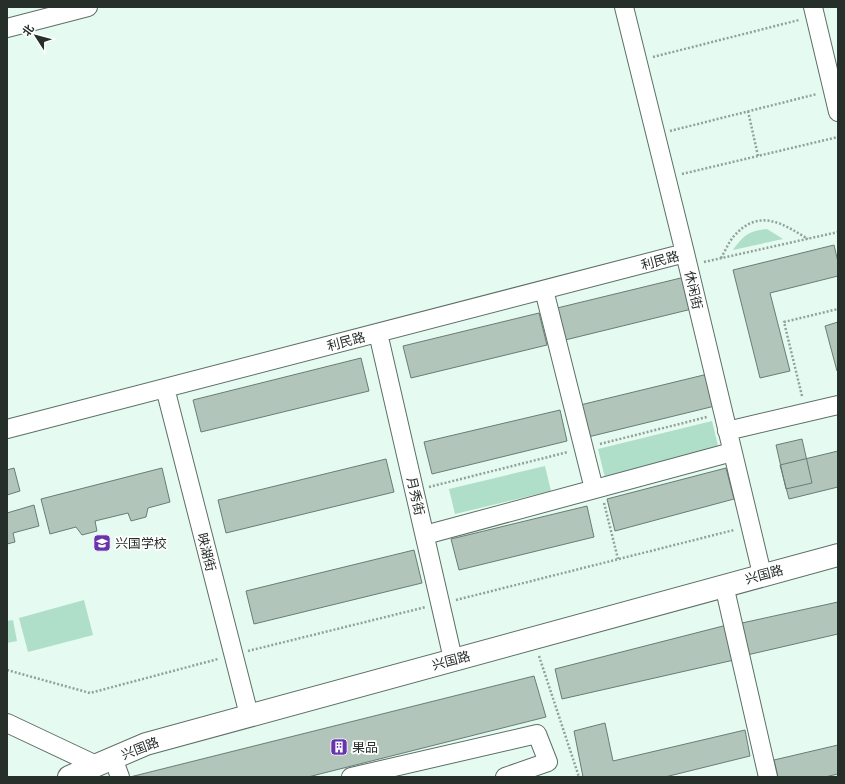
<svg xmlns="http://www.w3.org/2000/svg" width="845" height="784" viewBox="0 0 845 784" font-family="Barlow,'Noto Sans SC',sans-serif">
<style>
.green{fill:#afdfc9}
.building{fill:#b1c5bb;stroke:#6a7d74}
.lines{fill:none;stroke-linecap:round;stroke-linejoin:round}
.minor-casing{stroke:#5d6f66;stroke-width:20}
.major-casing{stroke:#5d6f66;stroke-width:24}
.path{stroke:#92a29a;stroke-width:2.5;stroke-dasharray:2 2;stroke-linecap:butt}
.minor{stroke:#fff;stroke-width:18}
.major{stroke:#fff;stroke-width:22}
.labels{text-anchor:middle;stroke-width:3.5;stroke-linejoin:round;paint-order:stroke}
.street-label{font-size:13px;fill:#272f2b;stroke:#fff}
.poi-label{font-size:13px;fill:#272f2b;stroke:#fff;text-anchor:start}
</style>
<rect width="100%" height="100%" fill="#e5faf0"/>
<path class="green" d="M767,229L783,239L733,250C744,235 749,231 767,229Z
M712,421L719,450L605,478L598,449Z
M545,466L551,491L455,514L449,489Z
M84,600L93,635L28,652L19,618Z
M13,620L17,641L7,643V621Z"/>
<path class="building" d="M834,245L838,262V276L770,293L790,371L760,378L733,270Z
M689,276L696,308L561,341L553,309Z
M539,313L547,345L411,378L403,346Z
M838,322V371H837L825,326Z
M361,358L369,391L201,432L193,400Z
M712,373L719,405L584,438L576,406Z
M560,410L567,441L432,474L424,442Z
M802,439L812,483L786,489L776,445Z
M838,451V487L789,499L780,465Z
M386,459L394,492L226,533L218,500Z
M14,468L20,491L7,495V470Z
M162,468L170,502L148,508L146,517L131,521L128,513L95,521L97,531L82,535L76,527L50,534L41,499Z
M726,468L734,499L615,531L607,499Z
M34,505L39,526L13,533L15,542L7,544V513Z
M587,506L594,537L459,570L451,539Z
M414,550L422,583L254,624L246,591Z
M838,602V634L747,655L742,623Z
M727,625L734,660L562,699L555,669Z
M534,676L546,717L308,777H130Z
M605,723L613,761L745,730L750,756L665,777H583L574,731Z
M838,745V774L825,777H778L774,760Z"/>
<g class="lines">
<defs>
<path id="minor" d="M624,7L685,253L762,574
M813,7L838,112
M7,28L88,7
M544,290L594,489
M378,333L453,659
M165,388L249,715
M7,429L685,253
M727,431L838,405
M425,535L732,452
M724,585L768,777
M7,723L96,765
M113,758L120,777
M351,777L537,734L548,762L505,777"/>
<path id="major" d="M69,777L146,744L838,555"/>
</defs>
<use href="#minor" class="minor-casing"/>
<use href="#major" class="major-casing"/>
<path class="path" d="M653,57L799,20
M748,111L758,156
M670,131L817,94
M682,174L838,137
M721,258C725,251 729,242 734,236C759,208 782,223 808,239
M704,262L838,232
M802,396L784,322L838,309
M600,444L707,417
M429,487L568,452
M604,503L618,559
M456,600L734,530
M248,651L426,607
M539,656L579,777
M7,670L90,693L218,659"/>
<use href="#minor" class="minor"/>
<use href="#major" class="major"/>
</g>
<defs>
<symbol id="school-square" viewBox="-11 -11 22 22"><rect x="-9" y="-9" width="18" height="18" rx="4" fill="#6834ab" stroke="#fff"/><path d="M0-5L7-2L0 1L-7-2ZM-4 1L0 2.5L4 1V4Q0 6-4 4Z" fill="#fff"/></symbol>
<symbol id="building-square" viewBox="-11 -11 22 22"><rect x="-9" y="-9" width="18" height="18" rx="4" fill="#6834ab" stroke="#fff"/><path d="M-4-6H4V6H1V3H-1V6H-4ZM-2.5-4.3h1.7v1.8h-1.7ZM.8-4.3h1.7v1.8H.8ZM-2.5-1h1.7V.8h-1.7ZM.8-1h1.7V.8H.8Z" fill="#fff"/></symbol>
</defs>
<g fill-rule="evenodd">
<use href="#school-square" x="92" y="533" width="20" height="20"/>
<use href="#building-square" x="329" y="737" width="20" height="20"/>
</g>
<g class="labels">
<g class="street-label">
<text transform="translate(660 260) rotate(-15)" y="5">利民路</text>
<text transform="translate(694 290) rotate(77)" y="5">休闲街</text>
<text transform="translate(346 341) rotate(-15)" y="5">利民路</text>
<text transform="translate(416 496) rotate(77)" y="5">月秀街</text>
<text transform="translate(207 552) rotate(76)" y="5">映湖街</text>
<text transform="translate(764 574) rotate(-15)" y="5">兴国路</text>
<text transform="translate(451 660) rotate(-15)" y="5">兴国路</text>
<text transform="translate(140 748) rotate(-21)" y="5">兴国路</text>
</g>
<g class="poi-label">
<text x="115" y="548">兴国学校</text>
<text x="352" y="752">果品</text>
</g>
</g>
<rect width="845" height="784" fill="none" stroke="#272f2b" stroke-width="16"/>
<g transform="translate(36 36) rotate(306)" stroke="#ffffff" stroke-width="3" paint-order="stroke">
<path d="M0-3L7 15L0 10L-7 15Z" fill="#272f2b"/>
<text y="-6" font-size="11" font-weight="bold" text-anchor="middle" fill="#272f2b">北</text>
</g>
</svg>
